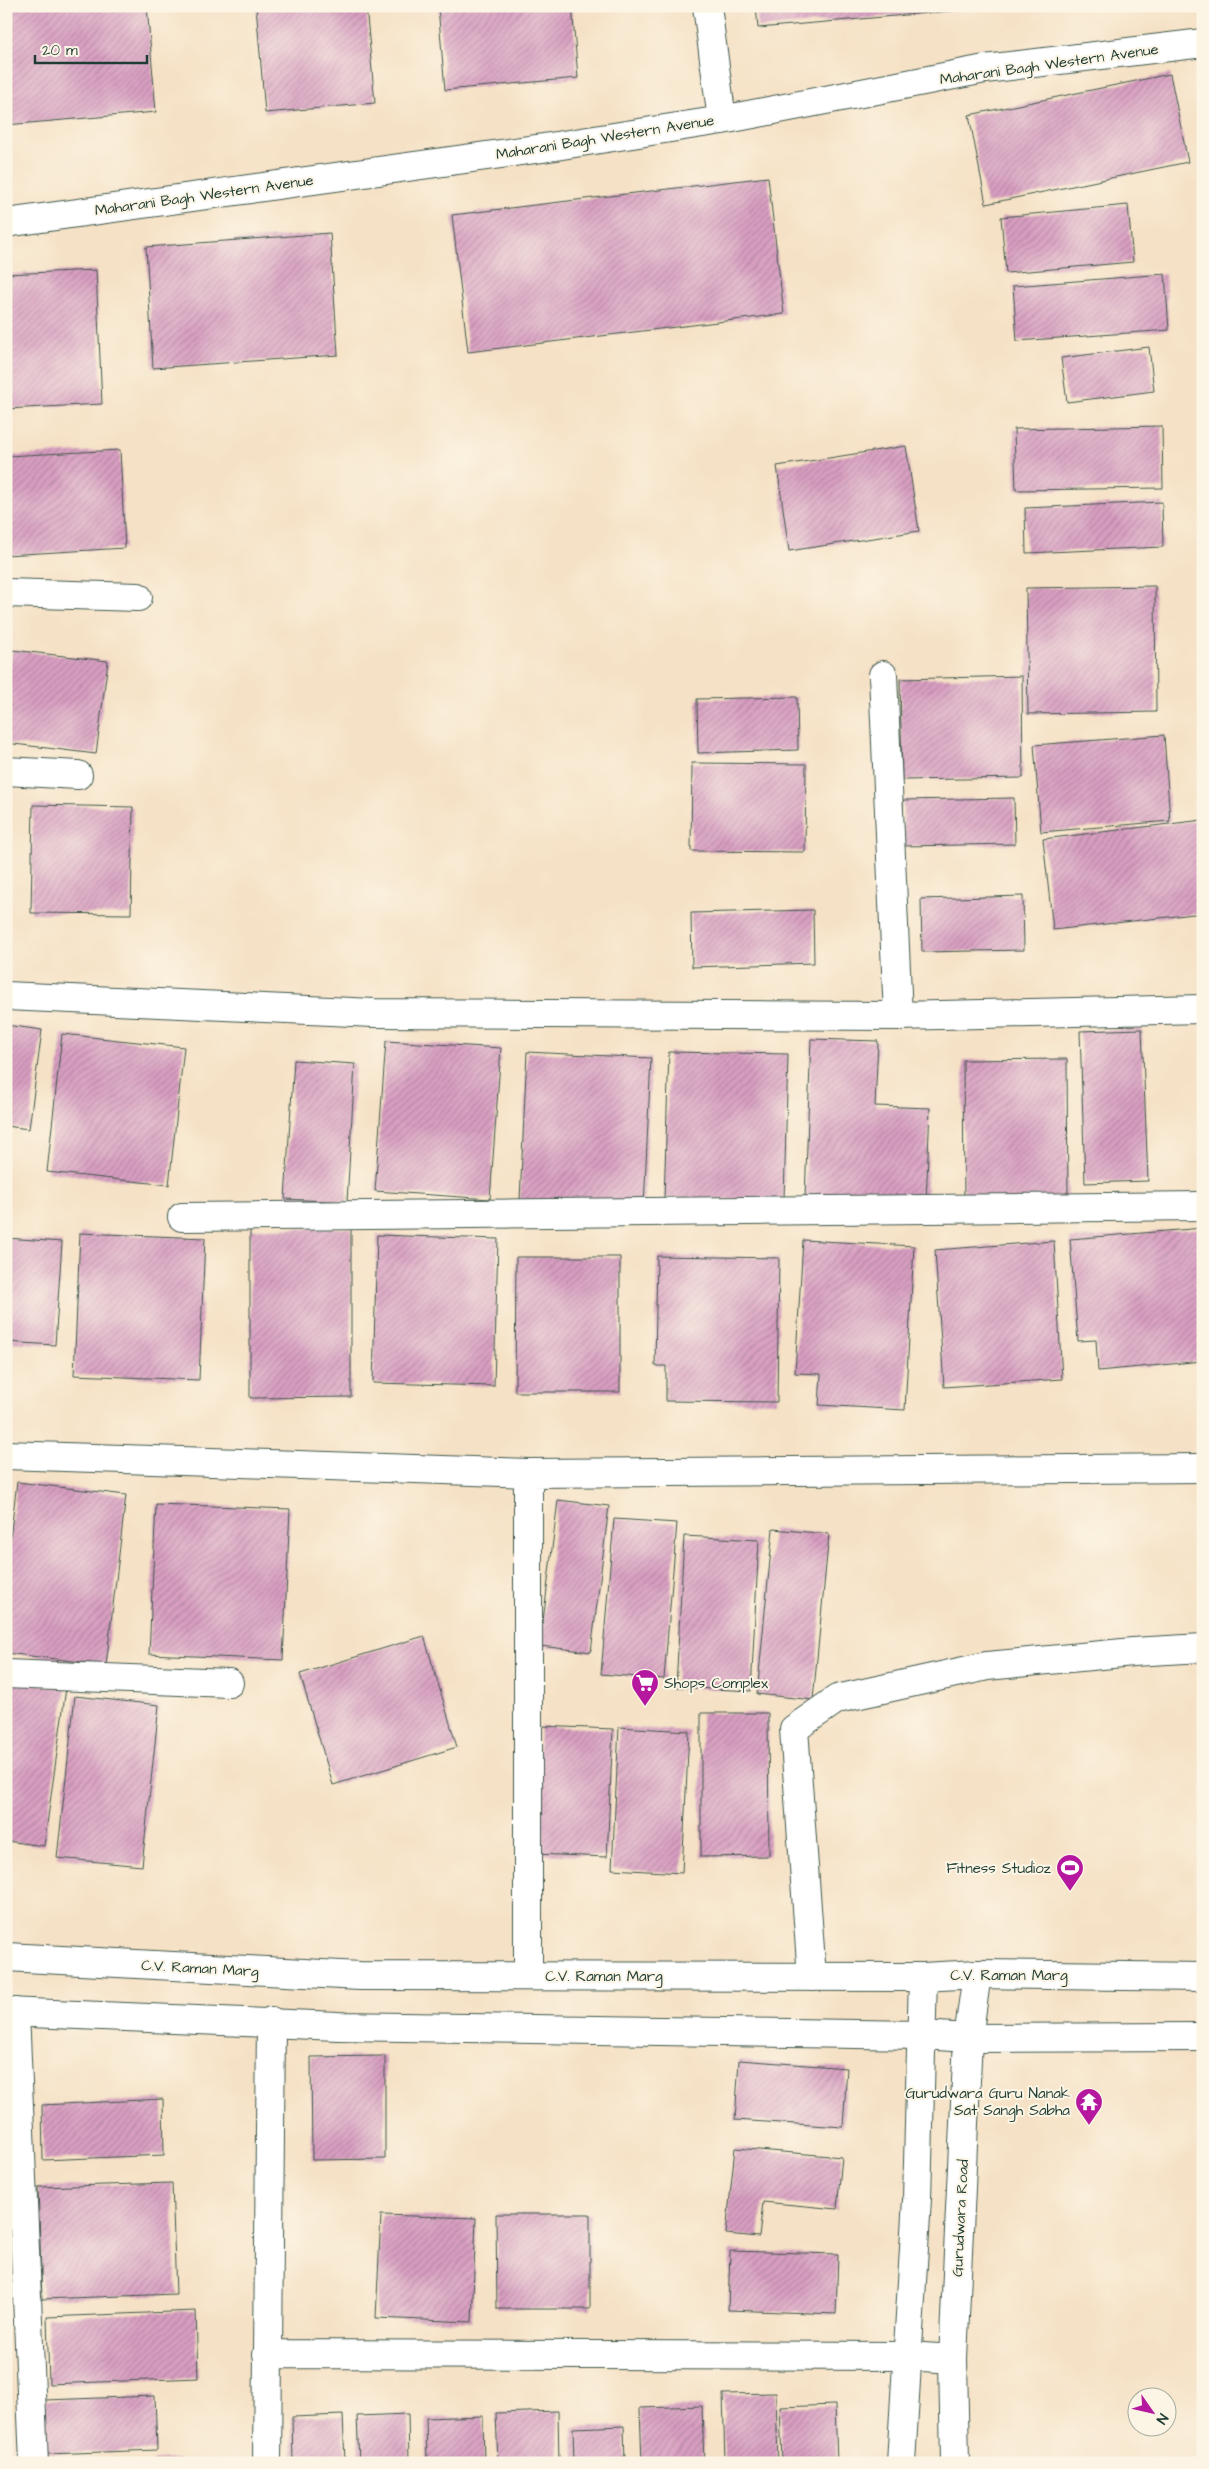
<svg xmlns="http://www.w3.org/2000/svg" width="1209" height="2469" viewBox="0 0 1209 2469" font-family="'Architects Daughter',sans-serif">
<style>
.building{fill:url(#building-hatch)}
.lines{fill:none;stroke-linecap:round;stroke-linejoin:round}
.minor-casing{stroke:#3f564a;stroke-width:30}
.major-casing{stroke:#3f564a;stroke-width:30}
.minor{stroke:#fff;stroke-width:28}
.major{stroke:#fff;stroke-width:28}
.labels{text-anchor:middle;stroke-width:4;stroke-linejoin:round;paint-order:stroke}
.street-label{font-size:15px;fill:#1f3d34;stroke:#fcf5e5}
.poi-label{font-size:15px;fill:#1f3d34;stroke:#fcf5e5;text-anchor:end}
</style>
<defs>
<pattern id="building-hatch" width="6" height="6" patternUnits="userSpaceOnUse" patternTransform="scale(1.25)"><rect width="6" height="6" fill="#d99fc2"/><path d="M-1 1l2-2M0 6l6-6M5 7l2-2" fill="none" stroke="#af839e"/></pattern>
</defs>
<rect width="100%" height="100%" fill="#fcf5e5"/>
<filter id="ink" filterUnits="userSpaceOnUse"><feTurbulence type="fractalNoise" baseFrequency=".02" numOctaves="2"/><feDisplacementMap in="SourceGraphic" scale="10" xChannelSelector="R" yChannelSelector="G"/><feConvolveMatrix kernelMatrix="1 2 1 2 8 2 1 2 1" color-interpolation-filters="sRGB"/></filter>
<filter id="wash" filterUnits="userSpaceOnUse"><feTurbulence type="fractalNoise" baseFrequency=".0096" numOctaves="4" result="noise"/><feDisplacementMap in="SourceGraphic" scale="20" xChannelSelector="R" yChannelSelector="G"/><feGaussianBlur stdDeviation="1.12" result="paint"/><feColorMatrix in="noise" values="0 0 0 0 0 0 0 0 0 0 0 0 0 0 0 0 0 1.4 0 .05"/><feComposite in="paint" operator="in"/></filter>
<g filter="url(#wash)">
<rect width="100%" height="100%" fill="#f5e1c5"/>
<g id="blocks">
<path class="building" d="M6,6H147L156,112L6,125Z
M256,6H366L375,103L265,113Z
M438,6H572L578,78L445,90Z
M756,6H962V10L758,28Z
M1170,74L1188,162L986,204L969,115Z
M768,177L784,314L468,352L452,215Z
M1128,205L1133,262L1006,273L1001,217Z
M330,233L338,355L153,368L146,247Z
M96,270L102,404L6,409V274Z
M1165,274L1169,330L1017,341L1013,286Z
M1149,347L1154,391L1067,402L1061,358Z
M1162,426L1163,488L1016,490L1014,429Z
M906,446L919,531L789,551L777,466Z
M120,450L125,548L6,555V456Z
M1162,502L1163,547L1026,553L1025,508Z
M1155,586L1156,712L1028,714L1026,588Z
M12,650L108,661L96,754L6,743V698Z
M1022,676L1023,778L902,780L900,679Z
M797,697L798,750L698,753L697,699Z
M1164,735L1170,821L1041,832L1034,745Z
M692,763L806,764L805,852L691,851Z
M1014,798L1015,844L903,846V800Z
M33,805L133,807L131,914L31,913Z
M1203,820V913L1053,930L1043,839Z
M1023,896L1024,950L922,952L921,899Z
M813,910L814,963L692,967L691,913Z
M6,1025L42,1030L29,1129L6,1126Z
M1142,1029L1148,1181L1085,1183L1080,1031Z
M62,1034L184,1047L169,1185L47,1172Z
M811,1039L878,1041L875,1106L930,1108L926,1203L805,1198Z
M386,1041L501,1048L490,1199L375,1191Z
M527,1052L651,1058L644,1206L520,1200Z
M669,1052L788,1054L784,1200L664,1198Z
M1067,1059L1068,1199L964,1201L963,1060Z
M294,1060L355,1064L347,1202L285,1199Z
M351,1228V1397L250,1398V1229Z
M1203,1228V1361L1098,1371L1096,1340L1078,1341L1070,1239Z
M80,1233L205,1238L199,1380L74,1375Z
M377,1235L498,1239L494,1386L373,1383Z
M6,1238L62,1242L55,1345L6,1342Z
M803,1240L914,1246L905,1410L819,1405L821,1374L795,1373Z
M1054,1241L1062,1379L944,1387L935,1250Z
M657,1256L779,1258L777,1402L666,1401V1366H655Z
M516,1257H620V1392H515Z
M17,1482L126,1495L106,1665L6,1653V1572Z
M558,1500L609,1506L591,1652L540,1646Z
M156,1504L290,1509L283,1660L149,1654Z
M614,1519L677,1523L664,1679L601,1674Z
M773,1529L829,1534L813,1700L757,1694Z
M684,1536L759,1540L751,1691L676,1687Z
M424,1636L457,1747L333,1785L300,1674Z
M6,1680L66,1688L44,1846L6,1841Z
M75,1696L159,1705L142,1866L57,1858Z
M701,1713H768L769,1856L701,1857Z
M540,1726L613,1729L607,1857L535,1854Z
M619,1727L689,1731L682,1873L612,1869Z
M385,2056V2159L312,2160L311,2057Z
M739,2060L847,2068L843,2127L735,2120Z
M163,2099L164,2155L43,2160L42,2105Z
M735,2148L842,2157L837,2209L763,2202L759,2237L726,2234Z
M172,2183L176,2294L42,2299L38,2187Z
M496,2214H590V2309H497Z
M381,2215L476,2218L472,2322L376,2318Z
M730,2251L838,2254L836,2314L728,2310Z
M196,2311L198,2378L49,2384L47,2317Z
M776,2393L778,2463H725L723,2394Z
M155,2396L157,2450L47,2454L45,2400Z
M835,2405L837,2463H782L780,2407Z
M702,2406L704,2463H642L640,2408Z
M558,2411L559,2463H498L496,2413Z
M408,2414L409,2463H359L357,2416Z
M343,2415L345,2463H293L292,2417Z
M483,2416L484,2463H427L426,2418Z
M624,2426L625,2463H574L573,2428Z
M179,2460V2463H152V2461Z"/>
</g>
</g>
<g filter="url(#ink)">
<use href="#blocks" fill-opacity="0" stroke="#3f564a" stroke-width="1"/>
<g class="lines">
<defs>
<path id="minor" d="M707,6L722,120
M6,223L543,148L722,120L985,69L1203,43
M6,593L138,597
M883,675L898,1016
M6,771L78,775
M6,996L374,1013L898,1016L1203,1009
M182,1217L1203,1206
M6,1455L528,1473L1203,1468
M528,1473V1976
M6,1674L229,1683
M812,1977L794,1729L837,1699L987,1666L1133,1652L1203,1648
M15,2012L34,2463
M267,2354L908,2356L953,2359
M267,2463L271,2021
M901,2463L917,2199L923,1977
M955,2463L953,2359L968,2038L977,1974"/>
<path id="major" d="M6,1957L360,1976L923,1977L977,1974L1203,1977
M6,2012L338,2026L922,2035L968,2038L1203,2037"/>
</defs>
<use href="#minor" class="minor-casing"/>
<use href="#major" class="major-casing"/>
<use href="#minor" class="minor"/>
<use href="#major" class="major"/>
</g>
</g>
<defs>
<symbol id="supermarket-pin" viewBox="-11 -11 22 30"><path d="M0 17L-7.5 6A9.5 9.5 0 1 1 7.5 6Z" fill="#b5179e" stroke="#fcf5e5"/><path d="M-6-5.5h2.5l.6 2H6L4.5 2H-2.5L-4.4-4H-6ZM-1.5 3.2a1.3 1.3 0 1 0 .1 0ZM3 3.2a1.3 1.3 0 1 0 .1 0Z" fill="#fff"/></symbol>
<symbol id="stadium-pin" viewBox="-11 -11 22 30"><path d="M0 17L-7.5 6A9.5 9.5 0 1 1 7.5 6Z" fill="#b5179e" stroke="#fcf5e5"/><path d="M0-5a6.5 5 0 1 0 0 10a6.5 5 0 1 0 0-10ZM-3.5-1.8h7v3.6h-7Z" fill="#fff"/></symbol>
<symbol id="temple-pin" viewBox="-11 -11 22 30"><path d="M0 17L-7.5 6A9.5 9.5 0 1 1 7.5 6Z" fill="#b5179e" stroke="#fcf5e5"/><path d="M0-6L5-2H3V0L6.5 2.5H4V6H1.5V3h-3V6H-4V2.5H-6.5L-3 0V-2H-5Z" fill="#fff"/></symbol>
</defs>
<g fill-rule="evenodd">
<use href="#supermarket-pin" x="629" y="1667" width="32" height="43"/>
<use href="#stadium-pin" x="1054" y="1852" width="32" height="43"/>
<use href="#temple-pin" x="1073" y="2086" width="32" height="43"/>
</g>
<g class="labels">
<g class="street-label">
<text transform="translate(1049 64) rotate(-8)" y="5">Maharani Bagh Western Avenue</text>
<text transform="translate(605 137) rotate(-9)" y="5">Maharani Bagh Western Avenue</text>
<text transform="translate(204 195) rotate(-8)" y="5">Maharani Bagh Western Avenue</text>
<text transform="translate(200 1968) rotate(3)" y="5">C.V. Raman Marg</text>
<text x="1009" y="1980">C.V. Raman Marg</text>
<text x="604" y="1981">C.V. Raman Marg</text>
<text transform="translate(960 2218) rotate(-87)" y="5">Gurudwara Road</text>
</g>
<g class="poi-label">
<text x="664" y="1688" text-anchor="start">Shops Complex</text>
<text x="1051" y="1873">Fitness Studioz</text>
<text x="1070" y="2098">Gurudwara Guru Nanak<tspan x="1070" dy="17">Sat Sangh Sabha</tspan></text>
</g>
</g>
<rect width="1209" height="2469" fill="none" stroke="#fcf5e5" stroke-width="25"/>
<g transform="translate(1152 2412) rotate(124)"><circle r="24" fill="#fcf5e5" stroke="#a4ab9e"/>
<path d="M0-4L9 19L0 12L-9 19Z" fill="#b5179e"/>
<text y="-8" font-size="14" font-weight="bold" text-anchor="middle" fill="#1f3d34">N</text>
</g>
<path d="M35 55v8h112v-8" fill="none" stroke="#1f3d34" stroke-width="2.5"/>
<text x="42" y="55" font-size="15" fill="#1f3d34" stroke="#fcf5e5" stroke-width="4" paint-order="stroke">20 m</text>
</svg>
